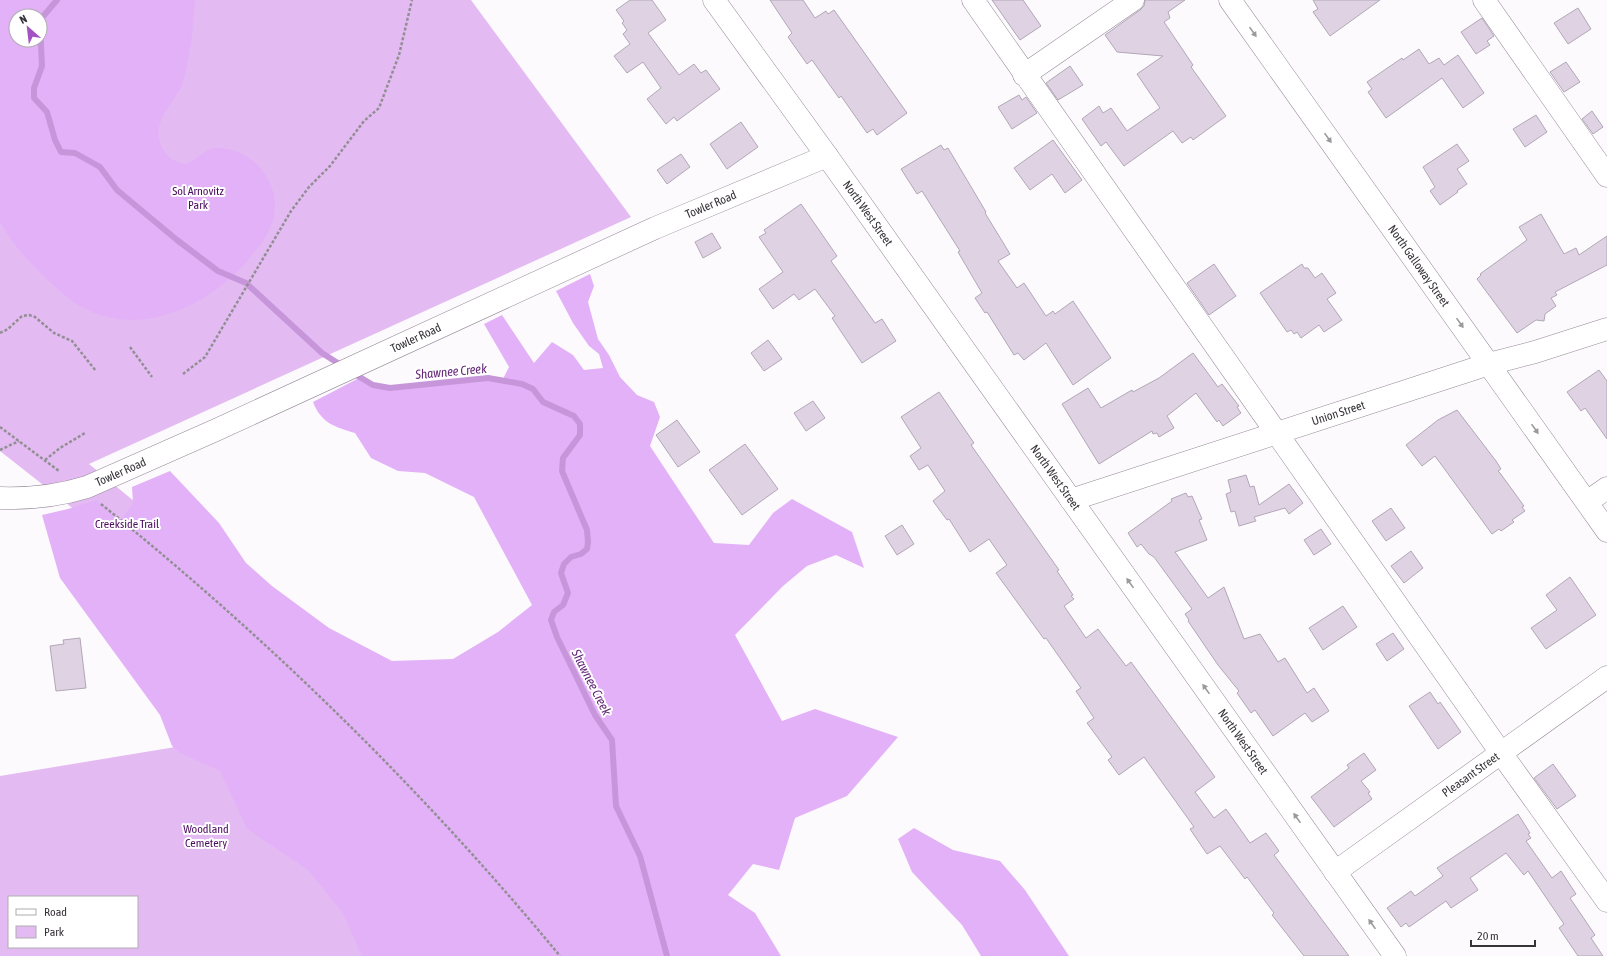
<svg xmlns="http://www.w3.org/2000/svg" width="1607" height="956" viewBox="0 0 1607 956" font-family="'Asap Condensed',sans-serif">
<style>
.green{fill:#e3bbf2;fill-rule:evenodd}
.forest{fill:#e3b1f7;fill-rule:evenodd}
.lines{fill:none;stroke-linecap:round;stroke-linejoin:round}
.stream{stroke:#c796da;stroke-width:6}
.building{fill:#ded2e3;stroke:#b2a7b7}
.minor-casing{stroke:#958999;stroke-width:23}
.path{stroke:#928f94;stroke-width:2.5;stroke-dasharray:3 2;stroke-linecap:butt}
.minor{stroke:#fff;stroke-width:22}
.oneway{fill:#9b999c}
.labels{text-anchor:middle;stroke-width:4;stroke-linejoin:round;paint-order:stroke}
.park-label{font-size:12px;fill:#4c0d60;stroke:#fff}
.street-label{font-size:12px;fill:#373339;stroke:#fff}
.water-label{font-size:13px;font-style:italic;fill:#632778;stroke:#fff}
</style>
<rect width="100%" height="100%" fill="#fcfafd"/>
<path class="green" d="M0,0H471L631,217L89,464L203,558L75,510L0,451ZM16,16H40V40H16Z
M254,734L380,956H0V776ZM9,897H137V947H9Z"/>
<path class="forest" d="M0,0H195C193,27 191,53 184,79C178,102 147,122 163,149C167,157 175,162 185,164C197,161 203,149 216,148C253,147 283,184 273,220C267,240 251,257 237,272C195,313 132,337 78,305C68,299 61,291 52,284C32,265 13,246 0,222ZM16,16H40V40H16Z
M590,274L594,286L588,302L598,339L609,355L620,377L637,395L654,402L660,417L650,446L714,543L749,545L773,513L792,499L852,532L864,568L836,555L807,566L783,586L735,635L782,721L815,709L898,737L847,796L795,818L779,870L753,864L728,895L755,913L781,956H362L342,912L308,870L247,829L220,771L180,753L172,746L160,715L60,578L42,515L68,509L96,500L121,520L133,503L132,487L170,471L219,523L246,563L272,586L329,628L392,661L453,659L498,632L532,605L474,497L425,473L398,471L371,458L355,433C335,427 321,423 313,402L361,377L373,385L390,388L488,378L503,379L509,367L484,324L502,315L534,363L552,342L573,355L584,370L603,368L599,354L589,346L573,323L556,291Z
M914,828L953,850L1000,861L1025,890L1069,956H981L962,925L912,872L898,839Z"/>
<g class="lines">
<path class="stream" d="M40,20L57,0
M40,25L42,66L34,88V98L47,112L55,140L61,152L75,153L100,167L117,190L177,240L218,271L246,283L322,353L344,367
M353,373L373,385L390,388L488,378L522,384L533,389L543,402L574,416L580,424V435L563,458L562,471L587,530L588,542L587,549L581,554L571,557L564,564L561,573L568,593L563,605L554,612L551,620L557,637L595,715L612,740L616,806L640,856L667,956"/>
</g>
<path class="building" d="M630,0H652L666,20L648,33L679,75L694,64L701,73L706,70L720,89L677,121L674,117L666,124L647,99L661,88L643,62L627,73L614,56L630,44L623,34L627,30L622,23L624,21L616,10Z
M770,0H803L815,18L826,11L828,14L834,10L907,113L877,135L873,129L867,133L841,96L839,98L812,60L807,64L788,37L792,33Z
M992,0H1023L1041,26L1020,40Z
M1145,0H1185L1168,12L1170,18L1164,22L1193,65L1191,67L1226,116L1193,140L1191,137L1182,143L1173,131L1124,166L1106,142L1101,146L1082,119L1099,106L1103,113L1111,108L1127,131L1160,108L1137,74L1163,56L1117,52L1105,35L1140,10L1144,6Z
M1313,0H1380L1330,36L1313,12L1318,9Z
M1578,8L1591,29L1568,44L1554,23Z
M1482,18L1494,36L1487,41L1490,45L1476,54L1461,32Z
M1419,49L1429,64L1439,58L1444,65L1458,55L1484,93L1463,108L1442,78L1386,118L1368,92L1372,89L1367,82L1402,58L1403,60Z
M1566,62L1580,82L1564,92L1550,72Z
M1070,66L1083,85L1058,100L1046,83Z
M1019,95L1022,100L1026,97L1037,113L1012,129L998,107Z
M1592,111L1603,127L1593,134L1582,119Z
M1536,115L1547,132L1525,147L1513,129Z
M741,122L758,147L727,169L710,144Z
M1053,140L1082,180L1065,193L1052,174L1030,190L1014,168Z
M1457,144L1469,161L1457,169L1467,184L1457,191L1458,192L1440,205L1430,191L1435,187L1423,167Z
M941,145L944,150L948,148L986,212L985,213L1010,254L998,261L1017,288L1024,283L1046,316L1053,311L1055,314L1073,301L1111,358L1073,385L1046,343L1024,360L1018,353L1014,355L987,312L985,313L975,298L982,293L958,252L960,251L922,191L917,194L901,169Z
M681,154L690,167L667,184L657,170Z
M801,204L837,256L831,261L875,323L882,319L896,341L862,363L832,318L835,316L815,289L799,300L794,294L773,309L759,289L783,272L759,237L766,233L764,230Z
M1541,214L1564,254L1576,248L1579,255L1607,236V265L1555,292L1557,295L1551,298L1556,306L1545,314L1544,321L1536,320L1517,333L1477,279L1481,275L1480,274L1527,240L1519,227Z
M712,233L721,248L703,258L695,242Z
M1214,264L1236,296L1209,315L1187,283Z
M1302,264L1304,268H1308L1315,278L1322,273L1336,293L1327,299L1342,320L1324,332L1319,325L1301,338L1297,332L1294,334L1291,330L1287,332L1260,293Z
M768,340L782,359L764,371L751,353Z
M1193,353L1218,387L1222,384L1239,406L1237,407L1241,413L1223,426L1219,420L1217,422L1196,393L1167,416L1174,428L1159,437L1157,433L1153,434L1152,431L1099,464L1062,404L1088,388L1101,408L1132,390L1133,392L1159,378Z
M1599,370L1607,381V439L1585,408L1581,411L1567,392Z
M939,392L974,443L971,445L1059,570L1057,571L1073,595L1071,596L1074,599L1064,606L1086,638L1098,629L1126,666L1131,662L1215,777L1195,792L1214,818L1226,809L1250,843L1266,833L1279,851L1274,855L1349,956H1304L1272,915L1274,913L1247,877L1245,879L1220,846L1207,854L1190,829L1194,827L1144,757L1119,775L1108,760L1112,757L1087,723L1094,718L1076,691L1081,688L1046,638L1044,639L996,573L1007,565L989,539L970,552L949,519L947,520L933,501L945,491L928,465L919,470L910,456L921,448L901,417Z
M813,401L825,418L806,431L794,413Z
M1457,410L1496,461L1501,469L1498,471L1500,473L1524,506L1522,507L1525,511L1512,520L1514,522L1501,531L1499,529L1492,534L1435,456L1422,466L1406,445L1438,420Z
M677,420L700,452L678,467L656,435Z
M745,444L778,489L742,515L709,470Z
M1246,475L1250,487L1254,486L1259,505L1289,484L1303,503L1289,514L1285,508L1254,517L1256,521L1239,526L1235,511L1231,512L1226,494L1231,492L1228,480Z
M1186,493L1188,497L1192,496L1202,519L1199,520L1207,540L1175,552L1208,598L1224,587L1244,639L1260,634L1278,662L1285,658L1307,693L1314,688L1329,711L1312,722L1305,713L1273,736L1255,710L1251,713L1237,693L1239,691L1218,665L1188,621L1189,620L1185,614L1192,609L1154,557L1149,554L1141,544L1137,547L1128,533L1172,501L1171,499Z
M1391,508L1405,528L1386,541L1372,521Z
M902,525L914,544L897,555L885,536Z
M1321,529L1331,544L1314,555L1304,540Z
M1411,551L1423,568L1404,583L1391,566Z
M1570,577L1596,615L1546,649L1531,628L1557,610L1546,595Z
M1343,606L1357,627L1323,650L1309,628Z
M1393,633L1404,649L1387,661L1376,644Z
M80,638L86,688L56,691L50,646L64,644L63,640Z
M1430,692L1438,704L1440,702L1461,732L1438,749L1409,706Z
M1364,753L1376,770L1361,781L1370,792L1368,793L1372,799L1334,827L1311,797L1349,768L1347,765Z
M1553,764L1576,796L1557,809L1534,778Z
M1518,814L1530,833L1528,834L1531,838L1526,841L1552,878L1561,871L1576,894L1570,898L1595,935L1591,938L1603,956H1578L1559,928L1564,924L1528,871L1524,875L1506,853L1470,878L1478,890L1451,908L1446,901L1409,927L1406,923L1401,927L1387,908L1411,891L1415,896L1443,876L1437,868Z"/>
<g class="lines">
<defs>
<g id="minor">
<path id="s1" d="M714,0L827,156L1395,956"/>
<path d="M973,0L1501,753L1607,901"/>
<path id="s2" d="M1230,0L1607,531"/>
<path d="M1484,0L1607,176"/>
<path d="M1024,75L1133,0"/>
<path id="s3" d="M0,498C31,499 58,496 87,487L216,430L655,228L827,156"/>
<path id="s4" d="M1071,500L1489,364L1535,352L1607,329"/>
<path d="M1587,502L1607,488"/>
<path id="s5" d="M1335,872L1607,677"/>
</g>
</defs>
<use href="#minor" class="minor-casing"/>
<path class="path" d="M0,333L8,329L22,316L29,315L35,317L54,333L72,341L96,371
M130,347L152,377
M183,374L205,357L291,211L309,187L330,166L364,121L379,108L399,55L412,0
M0,427L59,471
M0,450L19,441
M45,460L60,448L85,433
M101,504C269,639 423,790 560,956"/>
<use href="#minor" class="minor"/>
</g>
<defs><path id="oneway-solid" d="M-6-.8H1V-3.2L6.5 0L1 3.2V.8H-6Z"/></defs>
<g class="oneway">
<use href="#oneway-solid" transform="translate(1253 32) rotate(55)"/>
<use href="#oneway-solid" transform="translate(1328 138) rotate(55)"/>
<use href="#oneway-solid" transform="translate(1460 323) rotate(55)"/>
<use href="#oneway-solid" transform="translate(1535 429) rotate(55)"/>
<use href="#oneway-solid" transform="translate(1130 583) rotate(-125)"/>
<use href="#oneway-solid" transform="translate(1206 689) rotate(-125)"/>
<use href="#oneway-solid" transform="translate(1297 818) rotate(-125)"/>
<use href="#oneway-solid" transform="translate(1372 924) rotate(-125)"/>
</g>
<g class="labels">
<g class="park-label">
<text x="198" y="195">Sol Arnovitz<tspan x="198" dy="14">Park</tspan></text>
<text x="127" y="528">Creekside Trail</text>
<text x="206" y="833">Woodland<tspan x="206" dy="14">Cemetery</tspan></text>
</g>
<g class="street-label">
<text dy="4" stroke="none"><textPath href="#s3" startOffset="773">Towler Road</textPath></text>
<text dy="4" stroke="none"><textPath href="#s1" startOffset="263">North West Street</textPath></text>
<text dy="4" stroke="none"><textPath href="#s2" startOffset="326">North Galloway Street</textPath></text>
<text dy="4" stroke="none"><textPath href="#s3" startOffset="449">Towler Road</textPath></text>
<text dy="4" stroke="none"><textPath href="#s4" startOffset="281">Union Street</textPath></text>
<text dy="4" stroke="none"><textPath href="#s3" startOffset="125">Towler Road</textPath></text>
<text dy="4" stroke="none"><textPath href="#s1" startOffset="587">North West Street</textPath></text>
<text dy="4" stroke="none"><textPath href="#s1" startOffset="911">North West Street</textPath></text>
<text dy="4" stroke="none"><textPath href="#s5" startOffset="167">Pleasant Street</textPath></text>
</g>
<g class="water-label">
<text transform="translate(451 371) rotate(-5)" y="5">Shawnee Creek</text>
<text transform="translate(592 682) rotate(63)" y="5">Shawnee Creek</text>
</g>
</g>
<rect x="8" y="896" width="130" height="52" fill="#ffffff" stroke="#afadb0"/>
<rect x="16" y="909" width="20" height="6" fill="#ffffff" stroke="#afadb0"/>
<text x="44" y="916" font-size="12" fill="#373339">Road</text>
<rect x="16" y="926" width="20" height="12" fill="#e3bbf2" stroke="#afadb0"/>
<text x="44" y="936" font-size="12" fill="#373339">Park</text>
<g transform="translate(28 28) rotate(332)"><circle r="19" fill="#ffffff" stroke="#afadb0"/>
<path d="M0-3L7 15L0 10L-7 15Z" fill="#a452c2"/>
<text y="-6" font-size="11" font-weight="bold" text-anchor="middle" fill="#373339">N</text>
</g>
<path d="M1471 940v6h64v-6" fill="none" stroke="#373339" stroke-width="2"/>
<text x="1477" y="940" font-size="12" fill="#373339" stroke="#ffffff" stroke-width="3" paint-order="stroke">20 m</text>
</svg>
